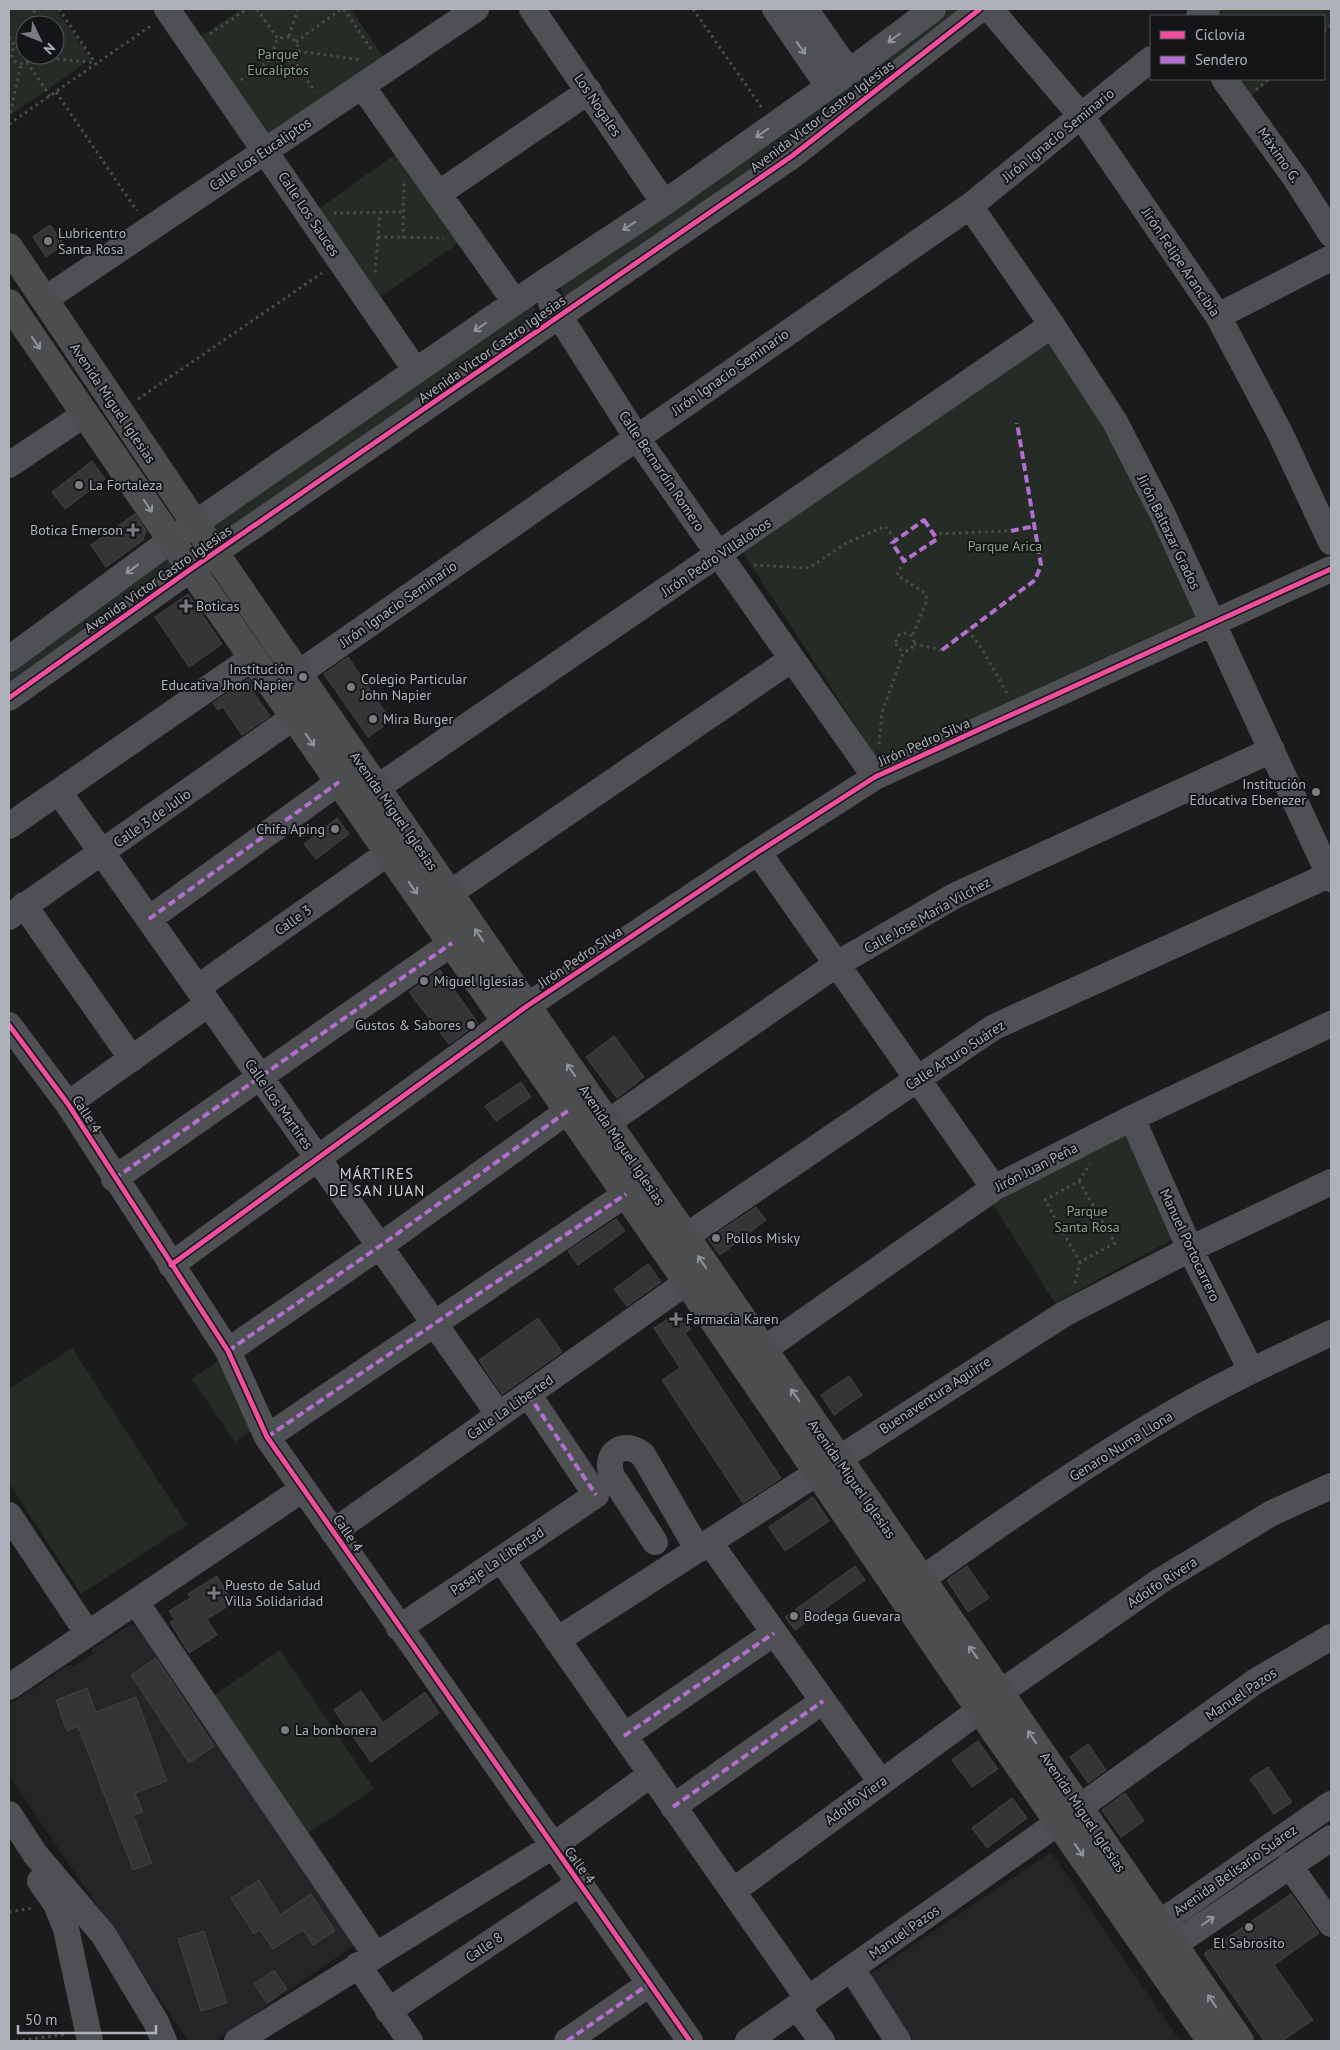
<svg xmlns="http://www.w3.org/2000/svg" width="1340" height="2050" viewBox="0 0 1340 2050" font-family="'PT Sans',sans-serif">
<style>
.built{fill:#252527}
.green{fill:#252b25;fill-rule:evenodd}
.building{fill:#353536;stroke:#434447}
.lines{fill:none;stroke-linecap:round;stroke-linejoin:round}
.path{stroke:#4b4c4e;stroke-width:3;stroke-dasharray:2.5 4;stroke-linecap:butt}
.minor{stroke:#4f5053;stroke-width:26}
.major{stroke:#4c4d4f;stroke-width:28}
.quiet{stroke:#b36fd0;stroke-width:4;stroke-dasharray:8 4;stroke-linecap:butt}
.cycleway-casing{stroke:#141517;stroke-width:8}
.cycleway{stroke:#ef4d9e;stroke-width:5}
.oneway{stroke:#91949b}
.oneway2{stroke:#90939a}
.poi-dot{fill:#7a7c82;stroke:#141517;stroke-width:2}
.labels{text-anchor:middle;stroke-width:4;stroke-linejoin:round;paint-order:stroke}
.park-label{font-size:14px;fill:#85a487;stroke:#141517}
.street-label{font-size:14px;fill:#adb1ba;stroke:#141517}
.poi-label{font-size:14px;fill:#adb1ba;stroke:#141517;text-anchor:start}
.neighbourhood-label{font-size:15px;letter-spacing:1px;fill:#ced0d7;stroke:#141517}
</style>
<rect width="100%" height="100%" fill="#1b1b1b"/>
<path class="built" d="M129,1625L140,1626L356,1944L215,2041H188L9,1775V1705L68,1665L74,1666L92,1654V1649Z
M1051,1852L1180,2041H882L848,1989Z"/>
<path class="green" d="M9,9H56L91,59L9,116ZM25,25H55V55H25Z
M241,9H351L383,57L263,138L197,39Z
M945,9H961L781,154L568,301L559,286L778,139Z
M1216,9H1331V25L1324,32V16H1208Z
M1237,79H1271L1250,97Z
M397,153L460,242L379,298L317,210Z
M530,302L541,318L222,539L211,523Z
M1050,341L1121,457L1195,616L879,761L743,553Z
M171,553L180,566L9,689V670Z
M1124,1131L1173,1239L1055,1303L993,1204Z
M72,1348L187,1525L81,1594L9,1483V1389Z
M228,1354L271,1417L235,1442L192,1379Z
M280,1650L374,1789L307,1834L213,1696Z"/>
<path class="building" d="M50,225L64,244L46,257L33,237Z
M92,461L105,479L65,509L52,492Z
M135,514L146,531L143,540L106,567L91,545Z
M188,594L222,644L189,667L155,617Z
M348,657L391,721L368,737L324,674Z
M248,679L253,687L251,689L270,716L242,735L223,707L218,710L213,703Z
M337,818L349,834L316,859L304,844Z
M440,970L478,1023L449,1044L409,992Z
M614,1036L644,1077L617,1098L586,1057Z
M521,1082L531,1097L496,1121L485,1106Z
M756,1207L766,1220L720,1255L708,1239Z
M616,1219L625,1231L578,1265L568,1251Z
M648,1264L661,1282L627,1306L614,1289Z
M674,1315H682L691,1329L685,1333L781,1478L743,1503L662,1380L680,1368L654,1328Z
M538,1318L562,1352L502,1394L479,1360Z
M849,1376L862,1395L834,1415L821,1395Z
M813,1497L829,1521L785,1551L769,1527Z
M855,1566L865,1580L795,1630L785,1617Z
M967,1566L989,1598L968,1612L947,1580Z
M217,1576L233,1603L207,1619L217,1635L189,1653L170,1622L175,1620L169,1611L191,1598L188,1594Z
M156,1658L214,1746L189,1763L131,1675Z
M87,1688L96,1712L136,1697L167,1781L135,1793L143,1812L133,1815L152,1863L133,1870L78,1726L67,1731L56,1700Z
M361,1691L383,1723L425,1692L439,1713L371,1762L334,1710Z
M978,1741L998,1769L972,1787L952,1760Z
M1088,1744L1106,1770L1088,1783L1070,1757Z
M1268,1767L1292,1802L1274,1814L1250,1779Z
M1125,1793L1144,1821L1121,1837L1102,1810Z
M1012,1798L1027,1818L987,1848L972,1828Z
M259,1880L280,1915L311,1894L335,1931L313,1945L303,1930L273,1949L260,1930L254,1934L231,1898Z
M1291,1894L1319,1933L1274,1965L1313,2020L1282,2041H1264L1204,1954Z
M204,1931L227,2003L201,2011L178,1939Z
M274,1970L287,1989L267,2003L254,1984Z"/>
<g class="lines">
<path class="path" d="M59,9L96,64
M257,9L278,39
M344,9L373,52
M693,9L762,108
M30,25L35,9
M1324,31L1331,25
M210,34L247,9
M289,36L298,9
M274 49a12 12 0 1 1 24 0a12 12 0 1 1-24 0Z
M9,37L15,46
M296,42L341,9
M25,45L15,46C4,60 25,72 31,56
M298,51L361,60
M31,56L96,63
M293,59L315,92
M27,62L50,96
M241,80L276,56
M1256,90L1269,79
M56,92L137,211
M9,119L21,64
M9,124L152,25
M334,213L403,212
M378,237L444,238
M403,238L404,183
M375,272L380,213
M138,399L322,273
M933,534L1011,531
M904,561L897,575L925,593L927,600L912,637
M754,565L809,568L845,544L885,526L896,540
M968,630L982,649L1007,693
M896 642a9 9 0 1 1 18 0a9 9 0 1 1-18 0Z
M914,644L942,650
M879,744L882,713L904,651
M1079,1181L1115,1243L1080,1262L1045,1200Z
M1079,1181L1090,1164
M1075,1283L1080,1262
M9,1912L33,1908
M16,2041L68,2034"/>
<path class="minor" d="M167,9L416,371
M532,9L664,203
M775,9L828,86
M805,9L849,72
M990,9L1082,117L1218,316L1280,433L1331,542
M1199,16L1207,9
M1224,79L1296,179L1331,234
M362,86L515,302
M438,194L589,91
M970,206L1052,325L1115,422L1161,511L1331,879
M44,300L476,9
M551,303L637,438L875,777
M1218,316L1331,258
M9,465L85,414
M9,659L171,540L540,285L664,203L849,72L933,9
M299,673L970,206L1151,59
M9,698L191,569L792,156L980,9
M378,787L1052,325
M59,792L499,1415
M9,826L252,658
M758,852L994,1188
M450,893L792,659
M24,905L132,1059
M9,917L294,717
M149,919L339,782
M197,988L388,853
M9,1025L68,1104L228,1351L267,1437L690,2041
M68,1104L208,1004
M1132,1118L1190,1249L1251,1370
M607,1123L837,964L956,895L1272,750
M114,1179L452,943
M685,1237L994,1027L1329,875
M171,1265L527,1006L758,852L875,777L1331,569
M763,1350L994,1188L1132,1118L1331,1024
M228,1351L380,1246L569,1110
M267,1437L626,1194
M9,1515L88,1634
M333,1532L687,1282
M655,1542L612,1476C603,1452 625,1439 643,1455L698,1550
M710,1543L881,1782
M501,1559L808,1999
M922,1579C996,1527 1071,1474 1149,1427C1207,1391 1269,1362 1331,1333
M136,1602L375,1954
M399,1628L596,1495L528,1394
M557,1640L1064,1314L1190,1249L1331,1182
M9,1687L303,1489
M1001,1692L1160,1581L1270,1514L1331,1486
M624,1736L774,1633
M673,1807L823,1701
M1080,1807L1256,1681L1331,1637
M9,1814L35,1854L103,1934L156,2022L164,2041
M1289,1865L1331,1924
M40,1881L56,1904L66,1929L90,2041
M733,1891L980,1710
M1141,1936L1331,1804
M1156,1957L1331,1838
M358,1965L410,2041
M852,1969L898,2041
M797,2007L822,2041
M388,2011L580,1883
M237,2041L553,1846L650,1775
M567,2041L649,1984
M748,2041L1059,1822"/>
<path class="major" d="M9,247L215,553L1240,2041
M9,303L191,569L687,1282L980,1710L1211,2041"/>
<path class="quiet" d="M924,520L937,539L904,561L892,543Z
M1011,531L1035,526
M942,650L1035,580L1041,565L1017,423
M149,919L339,782
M114,1179L452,943
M228,1351L380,1246L569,1110
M528,1394L596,1495
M267,1437L626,1194
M624,1736L774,1633
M673,1807L823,1701
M567,2041L649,1984"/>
<defs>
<path id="cycleway" d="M9,698L191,569L792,156L980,9
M9,1025L68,1104L228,1351L267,1437L690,2041
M171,1265L527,1006L758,852L875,777L1331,569"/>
</defs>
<use href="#cycleway" class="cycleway-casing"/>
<use href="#cycleway" class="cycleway"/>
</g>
<defs><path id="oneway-shaft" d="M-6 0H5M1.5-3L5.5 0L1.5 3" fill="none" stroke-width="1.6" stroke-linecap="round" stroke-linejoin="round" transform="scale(1.25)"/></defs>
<g class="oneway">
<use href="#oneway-shaft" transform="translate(894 38) rotate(143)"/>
<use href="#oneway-shaft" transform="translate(801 48) rotate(55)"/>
<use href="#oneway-shaft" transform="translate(762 133) rotate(145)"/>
<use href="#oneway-shaft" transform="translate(629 226) rotate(146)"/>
<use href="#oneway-shaft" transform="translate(480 327) rotate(145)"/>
<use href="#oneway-shaft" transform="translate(132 569) rotate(144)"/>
<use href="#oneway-shaft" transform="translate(1208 1921) rotate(-35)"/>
</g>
<g class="oneway2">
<use href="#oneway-shaft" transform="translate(36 343) rotate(56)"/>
<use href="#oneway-shaft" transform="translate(148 506) rotate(56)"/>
<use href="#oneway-shaft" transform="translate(310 740) rotate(55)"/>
<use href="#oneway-shaft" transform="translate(413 888) rotate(55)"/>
<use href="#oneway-shaft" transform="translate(479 935) rotate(-124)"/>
<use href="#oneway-shaft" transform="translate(571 1070) rotate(-124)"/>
<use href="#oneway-shaft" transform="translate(702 1262) rotate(-124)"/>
<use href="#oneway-shaft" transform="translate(795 1395) rotate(-125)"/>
<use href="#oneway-shaft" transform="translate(973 1652) rotate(-126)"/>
<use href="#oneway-shaft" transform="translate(1032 1737) rotate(-124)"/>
<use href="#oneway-shaft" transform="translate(1079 1850) rotate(55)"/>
<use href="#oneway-shaft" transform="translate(1212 2001) rotate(-124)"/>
</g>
<g class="poi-dot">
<circle cx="48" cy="241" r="5"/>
<circle cx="79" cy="485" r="5"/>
<path d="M130.5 522.5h5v5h5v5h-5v5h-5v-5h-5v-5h5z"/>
<path d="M183.5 598.5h5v5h5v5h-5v5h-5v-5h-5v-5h5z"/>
<circle cx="303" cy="677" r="5"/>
<circle cx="351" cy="687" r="5"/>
<circle cx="373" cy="719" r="5"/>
<circle cx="1316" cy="792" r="5"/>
<circle cx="335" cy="829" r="5"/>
<circle cx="424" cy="981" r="5"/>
<circle cx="471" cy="1025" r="5"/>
<circle cx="716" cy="1238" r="5"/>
<path d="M673.5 1311.5h5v5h5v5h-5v5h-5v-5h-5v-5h5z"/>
<path d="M211.5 1585.5h5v5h5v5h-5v5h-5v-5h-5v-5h5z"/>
<circle cx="794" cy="1616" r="5"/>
<circle cx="285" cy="1730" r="5"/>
<circle cx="1249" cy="1927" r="5"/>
</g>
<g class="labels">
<g class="park-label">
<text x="278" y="59">Parque<tspan x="278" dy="16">Eucaliptos</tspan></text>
<text x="1005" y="551">Parque Arica</text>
<text x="1087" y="1216">Parque<tspan x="1087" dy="16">Santa Rosa</tspan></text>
</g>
<g class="street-label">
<text transform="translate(598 105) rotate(56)" y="5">Los Nogales</text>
<text transform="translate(822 116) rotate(-37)" y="5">Avenida Victor Castro Iglesias</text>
<text transform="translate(1058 135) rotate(-39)" y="5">Jirón Ignacio Seminario</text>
<text transform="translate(260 154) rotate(-34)" y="5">Calle Los Eucaliptos</text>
<text transform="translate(1279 155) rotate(55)" y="5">Máximo G.</text>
<text transform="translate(309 214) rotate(56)" y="5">Calle Los Sauces</text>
<text transform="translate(1181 262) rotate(56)" y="5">Jirón Felipe Arancibia</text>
<text transform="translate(492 349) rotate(-35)" y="5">Avenida Victor Castro Iglesias</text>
<text transform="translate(730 372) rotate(-35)" y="5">Jirón Ignacio Seminario</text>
<text transform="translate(113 403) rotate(56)" y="5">Avenida Miguel Iglesias</text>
<text transform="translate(662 471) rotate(56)" y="5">Calle Bernardin Romero</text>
<text transform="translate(1169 532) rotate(64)" y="5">Jirón Baltazar Grados</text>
<text transform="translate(716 557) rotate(-34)" y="5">Jirón Pedro Villalobos</text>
<text transform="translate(158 579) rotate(-35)" y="5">Avenida Victor Castro Iglesias</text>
<text transform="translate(398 604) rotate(-35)" y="5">Jirón Ignacio Seminario</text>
<text transform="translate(924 742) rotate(-24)" y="5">Jirón Pedro Silva</text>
<text transform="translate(394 811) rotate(55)" y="5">Avenida Miguel Iglesias</text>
<text transform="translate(152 818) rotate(-35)" y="5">Calle 3 de Julio</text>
<text transform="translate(927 915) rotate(-29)" y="5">Calle Jose Maria Vilchez</text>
<text transform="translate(293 920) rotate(-35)" y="5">Calle 3</text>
<text transform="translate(580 957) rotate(-34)" y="5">Jirón Pedro Silva</text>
<text transform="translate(955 1055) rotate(-33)" y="5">Calle Arturo Suárez</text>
<text transform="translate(279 1104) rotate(55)" y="5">Calle Los Martires</text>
<text transform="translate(87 1114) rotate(57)" y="5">Calle 4</text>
<text transform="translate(622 1145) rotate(56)" y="5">Avenida Miguel Iglesias</text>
<text transform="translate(1036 1167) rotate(-27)" y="5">Jirón Juan Peña</text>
<text transform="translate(1190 1245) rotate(65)" y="5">Manuel Portocarrero</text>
<text transform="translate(935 1395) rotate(-33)" y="5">Buenaventura Aguirre</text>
<text transform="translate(510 1407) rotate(-35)" y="5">Calle La Liberted</text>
<text transform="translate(1121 1446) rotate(-32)" y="5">Genaro Numa Llona</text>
<text transform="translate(852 1479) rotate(55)" y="5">Avenida Miguel Iglesias</text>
<text transform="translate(348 1533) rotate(56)" y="5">Calle 4</text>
<text transform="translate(497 1561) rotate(-34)" y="5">Pasaje La Libertad</text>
<text transform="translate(1162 1582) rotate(-33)" y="5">Adolfo Rivera</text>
<text transform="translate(1241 1694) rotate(-34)" y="5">Manuel Pazos</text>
<text transform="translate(856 1800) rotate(-36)" y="5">Adolfo Viera</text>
<text transform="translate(1083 1812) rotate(56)" y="5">Avenida Miguel Iglesias</text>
<text transform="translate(580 1865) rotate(54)" y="5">Calle 4</text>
<text transform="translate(1235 1870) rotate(-35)" y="5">Avenida Belisario Suárez</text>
<text transform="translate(904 1932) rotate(-35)" y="5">Manuel Pazos</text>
<text transform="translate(484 1947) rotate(-34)" y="5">Calle 8</text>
</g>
<g class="poi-label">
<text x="58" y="238">Lubricentro<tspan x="58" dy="16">Santa Rosa</tspan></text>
<text x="89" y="490">La Fortaleza</text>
<text x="123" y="535" text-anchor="end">Botica Emerson</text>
<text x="196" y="611">Boticas</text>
<text x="293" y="674" text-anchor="end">Institución<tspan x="293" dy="16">Educativa Jhon Napier</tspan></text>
<text x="361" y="684">Colegio Particular<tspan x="361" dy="16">John Napier</tspan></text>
<text x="383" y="724">Mira Burger</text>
<text x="1306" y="789" text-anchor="end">Institución<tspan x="1306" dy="16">Educativa Ebenezer</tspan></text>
<text x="325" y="834" text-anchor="end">Chifa Aping</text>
<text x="434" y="986">Miguel Iglesias</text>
<text x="461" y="1030" text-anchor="end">Gustos &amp; Sabores</text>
<text x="726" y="1243">Pollos Misky</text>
<text x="686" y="1324">Farmacia Karen</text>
<text x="225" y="1590">Puesto de Salud<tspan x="225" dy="16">Villa Solidaridad</tspan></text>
<text x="804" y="1621">Bodega Guevara</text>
<text x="295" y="1735">La bonbonera</text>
<text x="1249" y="1948" text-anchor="middle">El Sabrosito</text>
</g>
<g class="neighbourhood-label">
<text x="377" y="1179">MÁRTIRES<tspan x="377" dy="17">DE SAN JUAN</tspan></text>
</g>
</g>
<rect width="1340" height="2050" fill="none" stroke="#adb1ba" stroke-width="20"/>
<rect x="1150" y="15" width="175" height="65" fill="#141517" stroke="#515358"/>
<rect x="1160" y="31" width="25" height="8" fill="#ef4d9e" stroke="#515358"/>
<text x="1195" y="40" font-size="15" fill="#adb1ba">Ciclovía</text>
<rect x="1160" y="56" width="25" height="8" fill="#b36fd0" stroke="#515358"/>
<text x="1195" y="65" font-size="15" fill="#adb1ba">Sendero</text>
<g transform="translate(40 40) rotate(133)"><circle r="24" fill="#141517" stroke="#515358"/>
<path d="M0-4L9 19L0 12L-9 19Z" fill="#7a7c82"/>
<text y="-8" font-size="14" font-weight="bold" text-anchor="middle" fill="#adb1ba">N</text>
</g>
<path d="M18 2025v8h138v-8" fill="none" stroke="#adb1ba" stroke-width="2.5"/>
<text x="25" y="2025" font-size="15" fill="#adb1ba" stroke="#141517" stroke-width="4" paint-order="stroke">50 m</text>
</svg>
